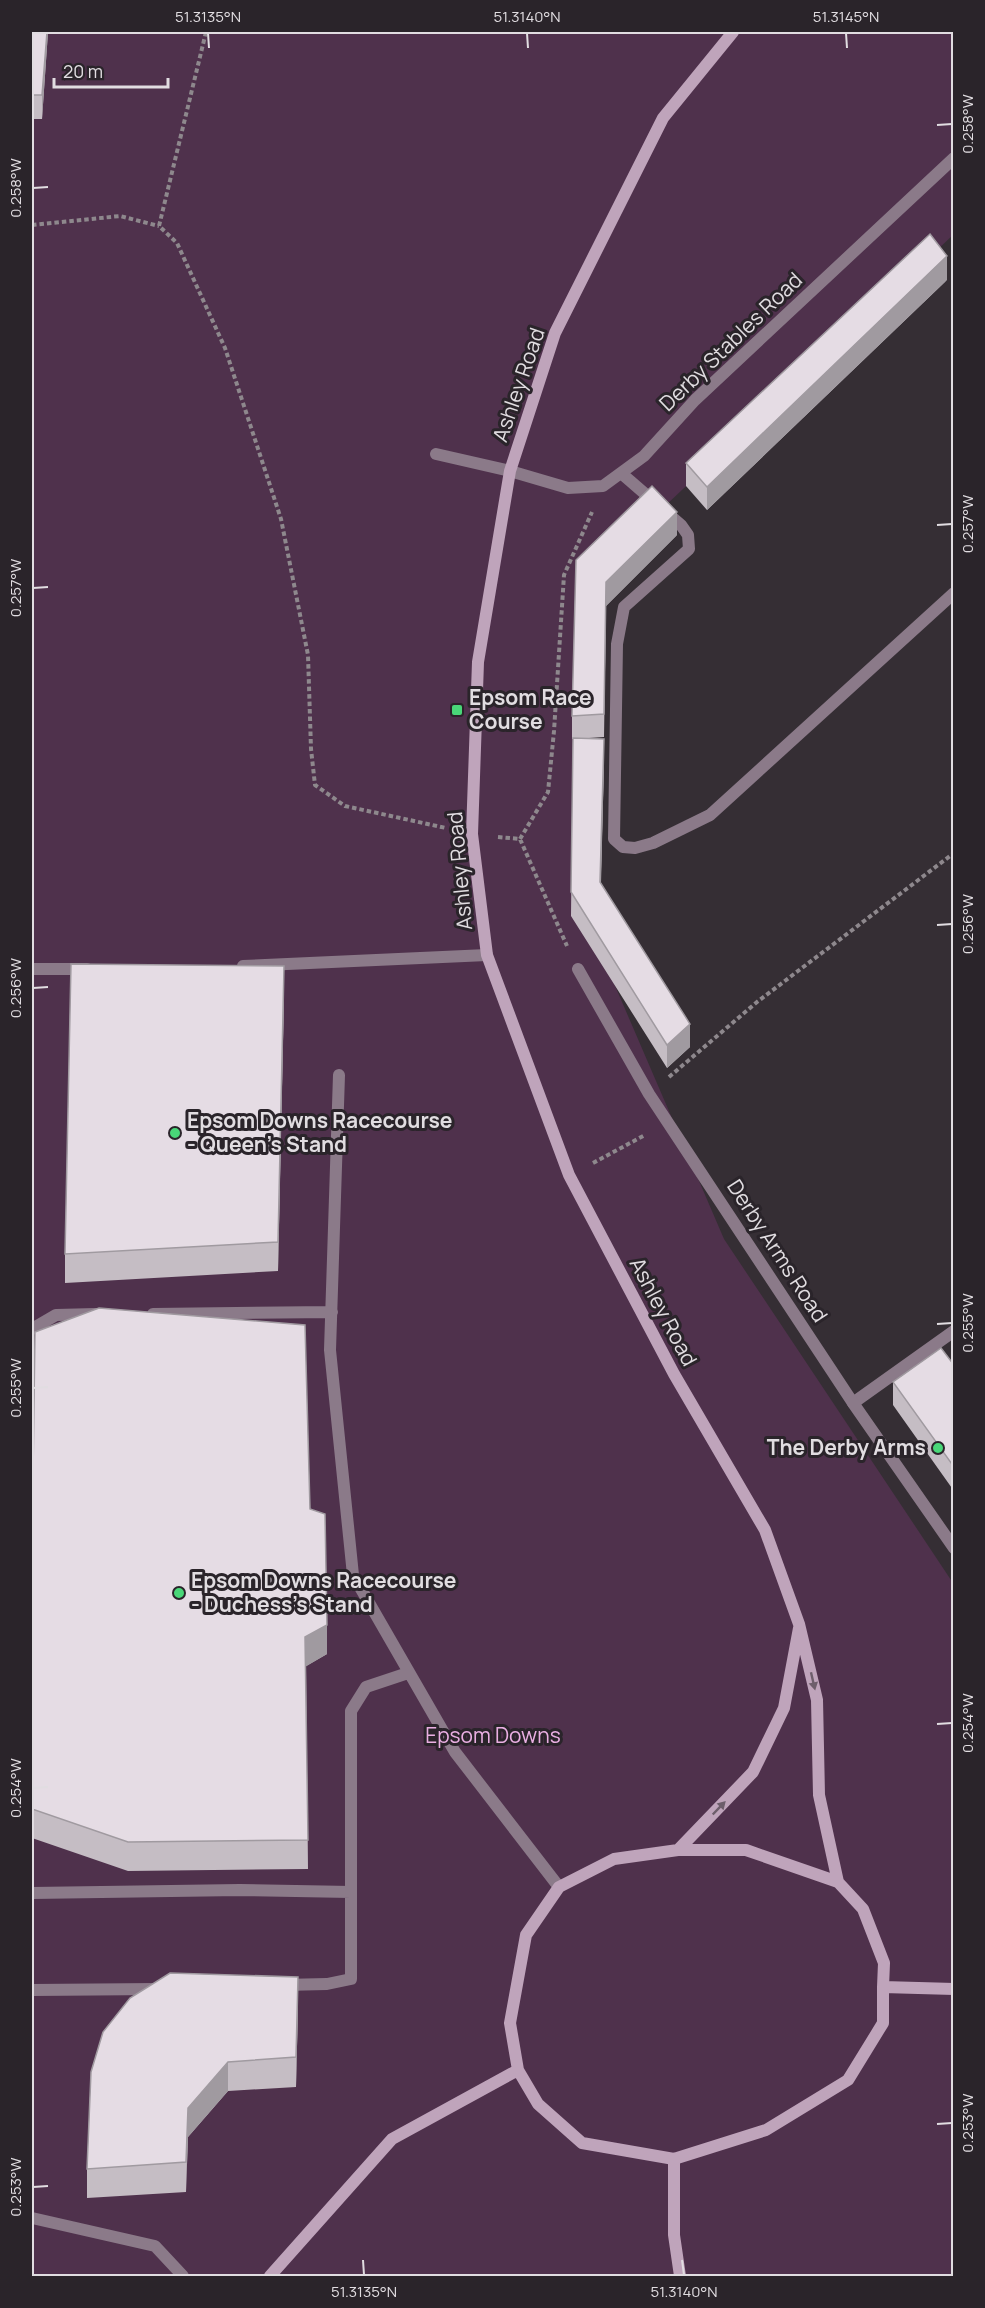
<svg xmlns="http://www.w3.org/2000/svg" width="985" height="2308" viewBox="0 0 985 2308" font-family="Manrope,sans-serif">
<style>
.green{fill:#4f314c}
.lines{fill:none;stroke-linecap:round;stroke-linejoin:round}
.path{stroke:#8e888d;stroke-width:4;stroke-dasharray:4.5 3;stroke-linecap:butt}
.lane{stroke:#8b7a89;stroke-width:12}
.street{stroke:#8b7a89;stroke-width:12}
.secondary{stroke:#bfa4bb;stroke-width:12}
.wall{fill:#c5bdc4}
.shaded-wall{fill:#a09aa0}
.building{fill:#e5dce4;stroke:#a09aa0;stroke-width:1.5}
.oneway{fill:#6d5e6b}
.ticks{fill:none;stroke:#e1dde1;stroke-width:2}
.poi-dot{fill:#49d778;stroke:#2a242a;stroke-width:2}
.labels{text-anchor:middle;stroke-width:6;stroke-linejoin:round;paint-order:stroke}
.street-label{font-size:21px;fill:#e1dde1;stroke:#2a242a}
.poi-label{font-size:21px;font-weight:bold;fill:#e1dde1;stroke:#2a242a;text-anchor:start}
.park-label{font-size:21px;fill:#eaafe3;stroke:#2a242a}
.neatline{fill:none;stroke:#e1dde1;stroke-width:2}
.ticks-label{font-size:15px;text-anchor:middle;fill:#e1dde1}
</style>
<rect width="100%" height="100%" fill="#352e34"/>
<path class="green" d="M32,32H953V235L597,570L576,895L724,1239L953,1583V2276H32Z"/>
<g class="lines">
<path class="path" d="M206,32L159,226L177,243L225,348L281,519L308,655L311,749L315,785L345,806L446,828
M32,225L120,216L159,226
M498,837L520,839L567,946
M520,839L548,792L554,731L564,575L592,512
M669,1077L757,1002L954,853
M593,1163L645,1135"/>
<path class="lane" d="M436,454L510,471L568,488L603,486L644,456L695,400L954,158
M621,473L681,525L688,535L689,549L624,607L617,644L614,839L623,847L635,848L653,843L710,815L954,593
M243,966L487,955
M32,969H87
M339,1075L330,1350L353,1575L455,1752L559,1887
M153,1314L332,1312
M32,1329L56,1315L96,1314
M853,1403L954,1331
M32,1893L240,1890L351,1892
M283,1985L327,1984L351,1979V1711L366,1687L408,1673
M32,1990L158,1989"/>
<path class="street" d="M578,969L649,1094L853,1403L954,1548
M32,2218L155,2246L183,2276"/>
<path class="secondary" d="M733,32L663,118L555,333L510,471L478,662L472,834L487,955L569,1175L674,1374L765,1530L799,1624L817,1700L819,1795L838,1882
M678,1850H746L838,1882L863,1909L884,1963L883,1987V2023L848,2080L766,2130L674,2159L582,2143L538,2104L518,2070L510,2023L526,1935L559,1887L614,1859Z
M678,1850L753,1772L784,1708L799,1628
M883,1987L954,1989
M674,2159V2235L680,2276
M270,2276L392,2139L518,2070"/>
</g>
<path class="wall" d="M32,32H48L42,119H32Z
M947,280L707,510L686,486V463Z
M677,535L606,606L604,737L589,738L604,762L601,883L690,1047L667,1068L571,916L573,739H572V716L576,560Z
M284,995L278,1271L65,1283V1254Z
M954,1365V1491L893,1405V1382Z
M310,1509L327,1654L306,1666L308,1869L128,1871L32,1838V1546Z
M298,2006L296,2087L228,2091L188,2137L186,2192L87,2198V2169Z"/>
<path class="shaded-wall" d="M47,32H48L42,119V95Z
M947,256V280L707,510V487Z
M677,512V535L606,606L604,737L606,582Z
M604,739V762L600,905V882Z
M284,966V995L278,1271V1242Z
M690,1024V1047L667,1068V1045Z
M327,1625V1654L305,1667V1637Z
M298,1977V2006L296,2087V2057Z
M228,2062V2091L188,2137L186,2192L188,2108Z"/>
<path class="building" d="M32,32H47L42,95H32Z
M930,234L947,256L707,487L686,463Z
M652,486L677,512L606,582L604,714L572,716L576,560Z
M573,738L604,739L600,882L690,1024L667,1045L571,892Z
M71,964L284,966L278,1242L65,1254Z
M99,1308L305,1325L310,1509L325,1514L327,1625L305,1637L308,1840L128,1842L32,1809V1546L35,1332Z
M941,1348L954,1365V1467L893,1382Z
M170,1973L298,1977L296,2057L228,2062L188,2108L186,2162L87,2169L91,2072L103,2032L130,1998Z"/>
<defs><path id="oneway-solid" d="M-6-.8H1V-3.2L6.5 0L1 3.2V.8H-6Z" transform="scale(1.5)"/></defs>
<g class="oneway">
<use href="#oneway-solid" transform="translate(813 1681) rotate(77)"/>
<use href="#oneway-solid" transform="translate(719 1808) rotate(-46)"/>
</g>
<path class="ticks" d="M208,33L209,48M527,33L528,48M846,33L847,48M937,125L952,124M33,188L48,187M937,525L952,524M33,588L48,587M937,925L952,924M33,988L48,987M937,1324L952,1323M33,1388L48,1387M937,1724L952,1723M33,1788L48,1787M937,2124L952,2123M33,2187L48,2186M363,2260L364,2275M682,2260L684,2275"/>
<g class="poi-dot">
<rect x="451" y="704" width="12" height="12" rx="3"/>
<circle cx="175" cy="1133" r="6"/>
<circle cx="938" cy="1448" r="6"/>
<circle cx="179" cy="1593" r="6"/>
</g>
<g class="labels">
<g class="street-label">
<text transform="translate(731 342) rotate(-44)" y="7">Derby Stables Road</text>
<text transform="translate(519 385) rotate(-71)" y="7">Ashley Road</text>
<text transform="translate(460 871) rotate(-95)" y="7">Ashley Road</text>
<text transform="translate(777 1251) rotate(57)" y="7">Derby Arms Road</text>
<text transform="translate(663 1312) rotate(62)" y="7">Ashley Road</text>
</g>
<g class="poi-label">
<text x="469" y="705">Epsom Race<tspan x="469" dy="24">Course</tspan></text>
<text x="187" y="1128">Epsom Downs Racecourse<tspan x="187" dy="24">- Queen's Stand</tspan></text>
<text x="926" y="1455" text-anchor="end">The Derby Arms</text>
<text x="191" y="1588">Epsom Downs Racecourse<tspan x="191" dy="24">- Duchess’s Stand</tspan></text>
</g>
<g class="park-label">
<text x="493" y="1743">Epsom Downs</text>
</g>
</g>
<rect width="985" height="2308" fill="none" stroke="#2a242a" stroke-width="66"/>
<path d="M54 78v9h114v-9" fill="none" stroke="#e1dde1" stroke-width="3"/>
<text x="63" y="78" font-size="18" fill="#e1dde1" stroke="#2a242a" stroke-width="4.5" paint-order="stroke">20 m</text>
<rect x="33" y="33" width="919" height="2242" class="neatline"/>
<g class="ticks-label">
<text x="208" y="22">51.3135°N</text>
<text x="527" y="22">51.3140°N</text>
<text x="846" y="22">51.3145°N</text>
<text transform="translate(968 124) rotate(-90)" y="5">0.258°W</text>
<text transform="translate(16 188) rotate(-90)" y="5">0.258°W</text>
<text transform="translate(968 524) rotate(-90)" y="5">0.257°W</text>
<text transform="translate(16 588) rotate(-90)" y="5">0.257°W</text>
<text transform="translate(968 924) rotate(-90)" y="5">0.256°W</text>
<text transform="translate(16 988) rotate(-90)" y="5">0.256°W</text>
<text transform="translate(968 1323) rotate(-90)" y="5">0.255°W</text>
<text transform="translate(16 1388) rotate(-90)" y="5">0.255°W</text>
<text transform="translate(968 1723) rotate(-90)" y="5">0.254°W</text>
<text transform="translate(16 1788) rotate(-90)" y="5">0.254°W</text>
<text transform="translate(968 2123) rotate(-90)" y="5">0.253°W</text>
<text transform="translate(16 2187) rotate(-90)" y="5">0.253°W</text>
<text x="364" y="2297">51.3135°N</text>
<text x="684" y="2297">51.3140°N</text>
</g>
</svg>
